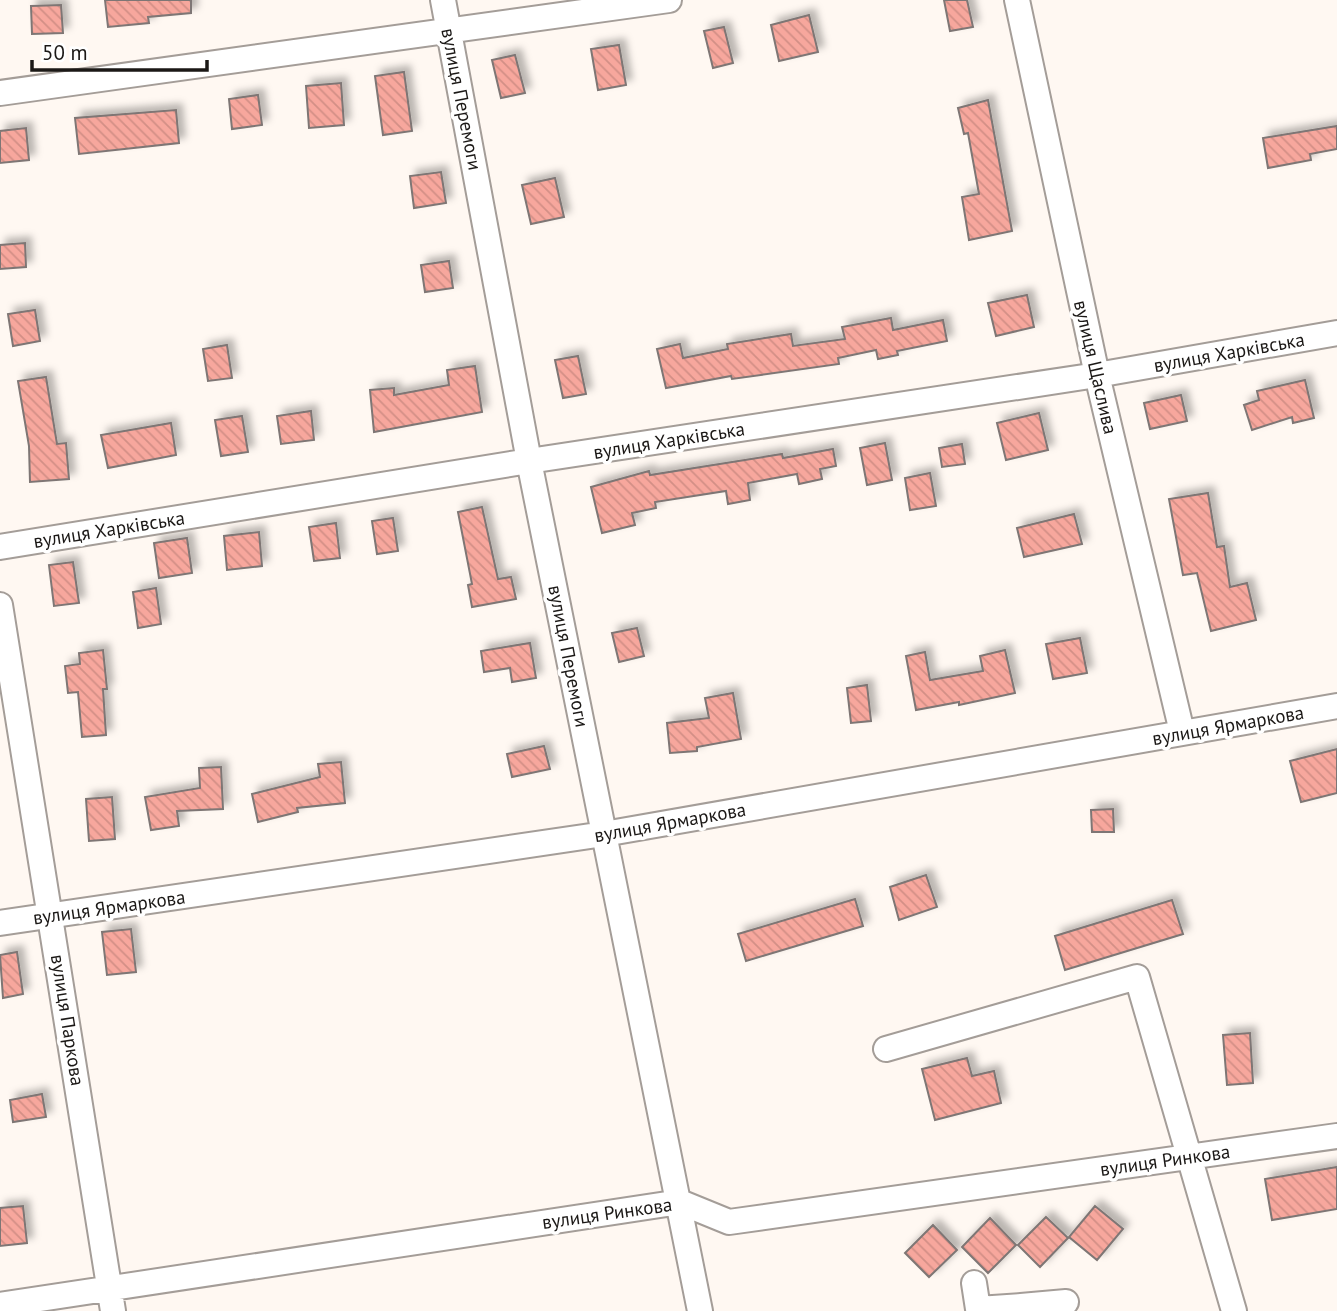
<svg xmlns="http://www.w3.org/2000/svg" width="1337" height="1311" viewBox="0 0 1337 1311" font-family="'PT Sans',sans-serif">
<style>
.building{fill:url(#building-back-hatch);stroke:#7e7674;stroke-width:2;filter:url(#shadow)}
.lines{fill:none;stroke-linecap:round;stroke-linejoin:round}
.minor-casing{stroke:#a49d98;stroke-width:28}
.minor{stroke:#fff;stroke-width:24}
.labels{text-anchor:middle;stroke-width:7;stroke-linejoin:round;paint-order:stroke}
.street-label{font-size:19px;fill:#1b1816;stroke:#fff}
</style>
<defs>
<pattern id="building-back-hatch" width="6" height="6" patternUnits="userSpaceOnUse" patternTransform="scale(1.75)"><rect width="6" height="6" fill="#f7a79d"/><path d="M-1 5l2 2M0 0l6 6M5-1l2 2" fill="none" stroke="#d38f86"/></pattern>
<filter id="shadow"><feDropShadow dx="6" dy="-6" stdDeviation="3.5" flood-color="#0004"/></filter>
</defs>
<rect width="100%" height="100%" fill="#fff8f2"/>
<path class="building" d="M105,0H191V13L148,17L149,23L108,27Z
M944,0H967L973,27L950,31Z
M61,5L63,33L32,34L31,6Z
M809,15L818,52L779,61L771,25Z
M724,27L733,63L713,68L704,31Z
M619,45L626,85L598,90L591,49Z
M515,55L525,93L501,98L492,60Z
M404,72L412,131L383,135L375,76Z
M341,83L344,125L309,128L306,86Z
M258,95L262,125L232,129L229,99Z
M988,100L1012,231L969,240L962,197L979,194L968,133L964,134L958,108Z
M176,110L179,143L79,154L75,118Z
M1337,126V149L1310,154L1311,160L1268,168L1263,138Z
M26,128L29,160L0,163V131Z
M441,172L446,203L414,208L410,176Z
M555,178L564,217L531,224L522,185Z
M25,243L26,267L0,269V245Z
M449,261L453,288L425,292L421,265Z
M1027,295L1034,327L996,336L988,303Z
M35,310L40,341L13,346L8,314Z
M891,318L893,330L943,320L947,341L897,351L898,355L878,359L876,350L838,358L839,364L732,379L731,376L666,388L657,349L680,344L683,358L728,349L727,344L791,334L793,346L845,339L842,327Z
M227,345L232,378L208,381L203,349Z
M578,356L586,394L563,398L555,360Z
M475,366L482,412L374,432L370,390L394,388V395L449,385L447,370Z
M46,377L57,444L66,443L69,479L30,482L29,446L18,381Z
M1305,380L1314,418L1293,423L1292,417L1252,430L1244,405L1259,400L1257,391Z
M1181,395L1187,421L1150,429L1144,403Z
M311,411L314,440L281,444L277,416Z
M1039,413L1048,450L1006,460L997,423Z
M242,416L248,452L221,456L215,420Z
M171,423L176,455L108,468L101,435Z
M885,443L892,480L867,485L860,448Z
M962,444L965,464L942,467L939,448Z
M833,449L836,466L820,469L822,479L799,484L797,474L748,483L750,500L728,504L726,491L655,502L656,508L632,513L635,525L602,533L591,487L649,471L650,475L782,454L783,458Z
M930,473L936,506L910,510L905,478Z
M1208,493L1217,547L1224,546L1230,587L1247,583L1256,620L1211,631L1197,573L1183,575L1169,499Z
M482,507L498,579L511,577L516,599L472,607L468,585L472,584L458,512Z
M1074,514L1082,544L1024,557L1017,528Z
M393,518L398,551L377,554L372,521Z
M336,523L340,558L314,561L309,527Z
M259,532L262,566L227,570L224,536Z
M187,538L192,573L159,578L154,543Z
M73,562L79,603L54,606L49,565Z
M156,588L161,624L138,628L133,592Z
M637,628L644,656L619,662L612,633Z
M1080,638L1087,673L1053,679L1046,644Z
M530,643L536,678L512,682L510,668L484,672L481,651Z
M103,650L107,689H103L106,735L82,737L78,692L68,693L65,666L80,664L79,653Z
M1005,650L1015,693L959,705V702L916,710L906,656L925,652L930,680L983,671L980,656Z
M867,685L871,721L851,723L847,688Z
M733,693L741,739L697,747V751L670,753L667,723L709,718L705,698Z
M544,746L550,769L512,777L507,754Z
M1337,749V793L1301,802L1290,761Z
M341,762L345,803L297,808L298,812L258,822L252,794L320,777L318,764Z
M221,767L223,809L177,811L179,826L151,830L145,797L200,788L199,768Z
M112,797L115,839L89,841L86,799Z
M1113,809L1114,832H1092L1091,810Z
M926,875L937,907L899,920L890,887Z
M855,899L863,926L746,961L738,934Z
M1172,900L1183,934L1065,970L1055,936Z
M131,929L136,972L107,975L102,932Z
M17,952L23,994L3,998L0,955Z
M1250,1033L1253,1083L1227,1085L1223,1035Z
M967,1058L972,1076L994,1071L1001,1103L935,1120L922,1069Z
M42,1094L46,1117L13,1122L10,1100Z
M1337,1167V1209L1272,1220L1265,1179Z
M23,1206L27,1243L0,1246V1208Z
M1095,1206L1123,1229L1097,1260L1069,1237Z
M1046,1217L1068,1238L1040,1267L1018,1245Z
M990,1218L1016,1245L988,1273L962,1247Z
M933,1225L957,1250L929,1277L905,1253Z"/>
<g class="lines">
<defs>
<path id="minor" d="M443,0L529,461L700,1311
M1017,0L1097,375L1182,732
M0,93L669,0
M0,547L529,461L1097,375L1337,333
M0,605L113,1311
M0,923L604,834L1337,706
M886,1049L1137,977L1234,1311
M974,1283L978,1309L1021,1306L1022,1311
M0,1305L680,1202L729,1222L1337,1136
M1021,1306L1066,1302"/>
</defs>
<use href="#minor" class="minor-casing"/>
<use href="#minor" class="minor"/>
</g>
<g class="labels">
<g class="street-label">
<text transform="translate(462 99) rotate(79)" y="7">вулиця Перемоги</text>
<text transform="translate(1229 352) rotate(-10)" y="7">вулиця Харківська</text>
<text transform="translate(1096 367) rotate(77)" y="7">вулиця Щаслива</text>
<text transform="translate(669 440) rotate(-9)" y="7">вулиця Харківська</text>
<text transform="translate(109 529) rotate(-9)" y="7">вулиця Харківська</text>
<text transform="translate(569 656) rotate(79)" y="7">вулиця Перемоги</text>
<text transform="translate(1228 725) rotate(-10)" y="7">вулиця Ярмаркова</text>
<text transform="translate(670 822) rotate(-10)" y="7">вулиця Ярмаркова</text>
<text transform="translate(109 907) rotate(-8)" y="7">вулиця Ярмаркова</text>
<text transform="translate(68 1020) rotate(81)" y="7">вулиця Паркова</text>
<text transform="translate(1165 1160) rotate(-8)" y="7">вулиця Ринкова</text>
<text transform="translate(607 1213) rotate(-8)" y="7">вулиця Ринкова</text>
</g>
</g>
<path d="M32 60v10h175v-10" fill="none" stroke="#1b1816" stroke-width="3.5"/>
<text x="42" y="60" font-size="21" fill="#1b1816" stroke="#ffffff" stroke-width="5" paint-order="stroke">50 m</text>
</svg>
